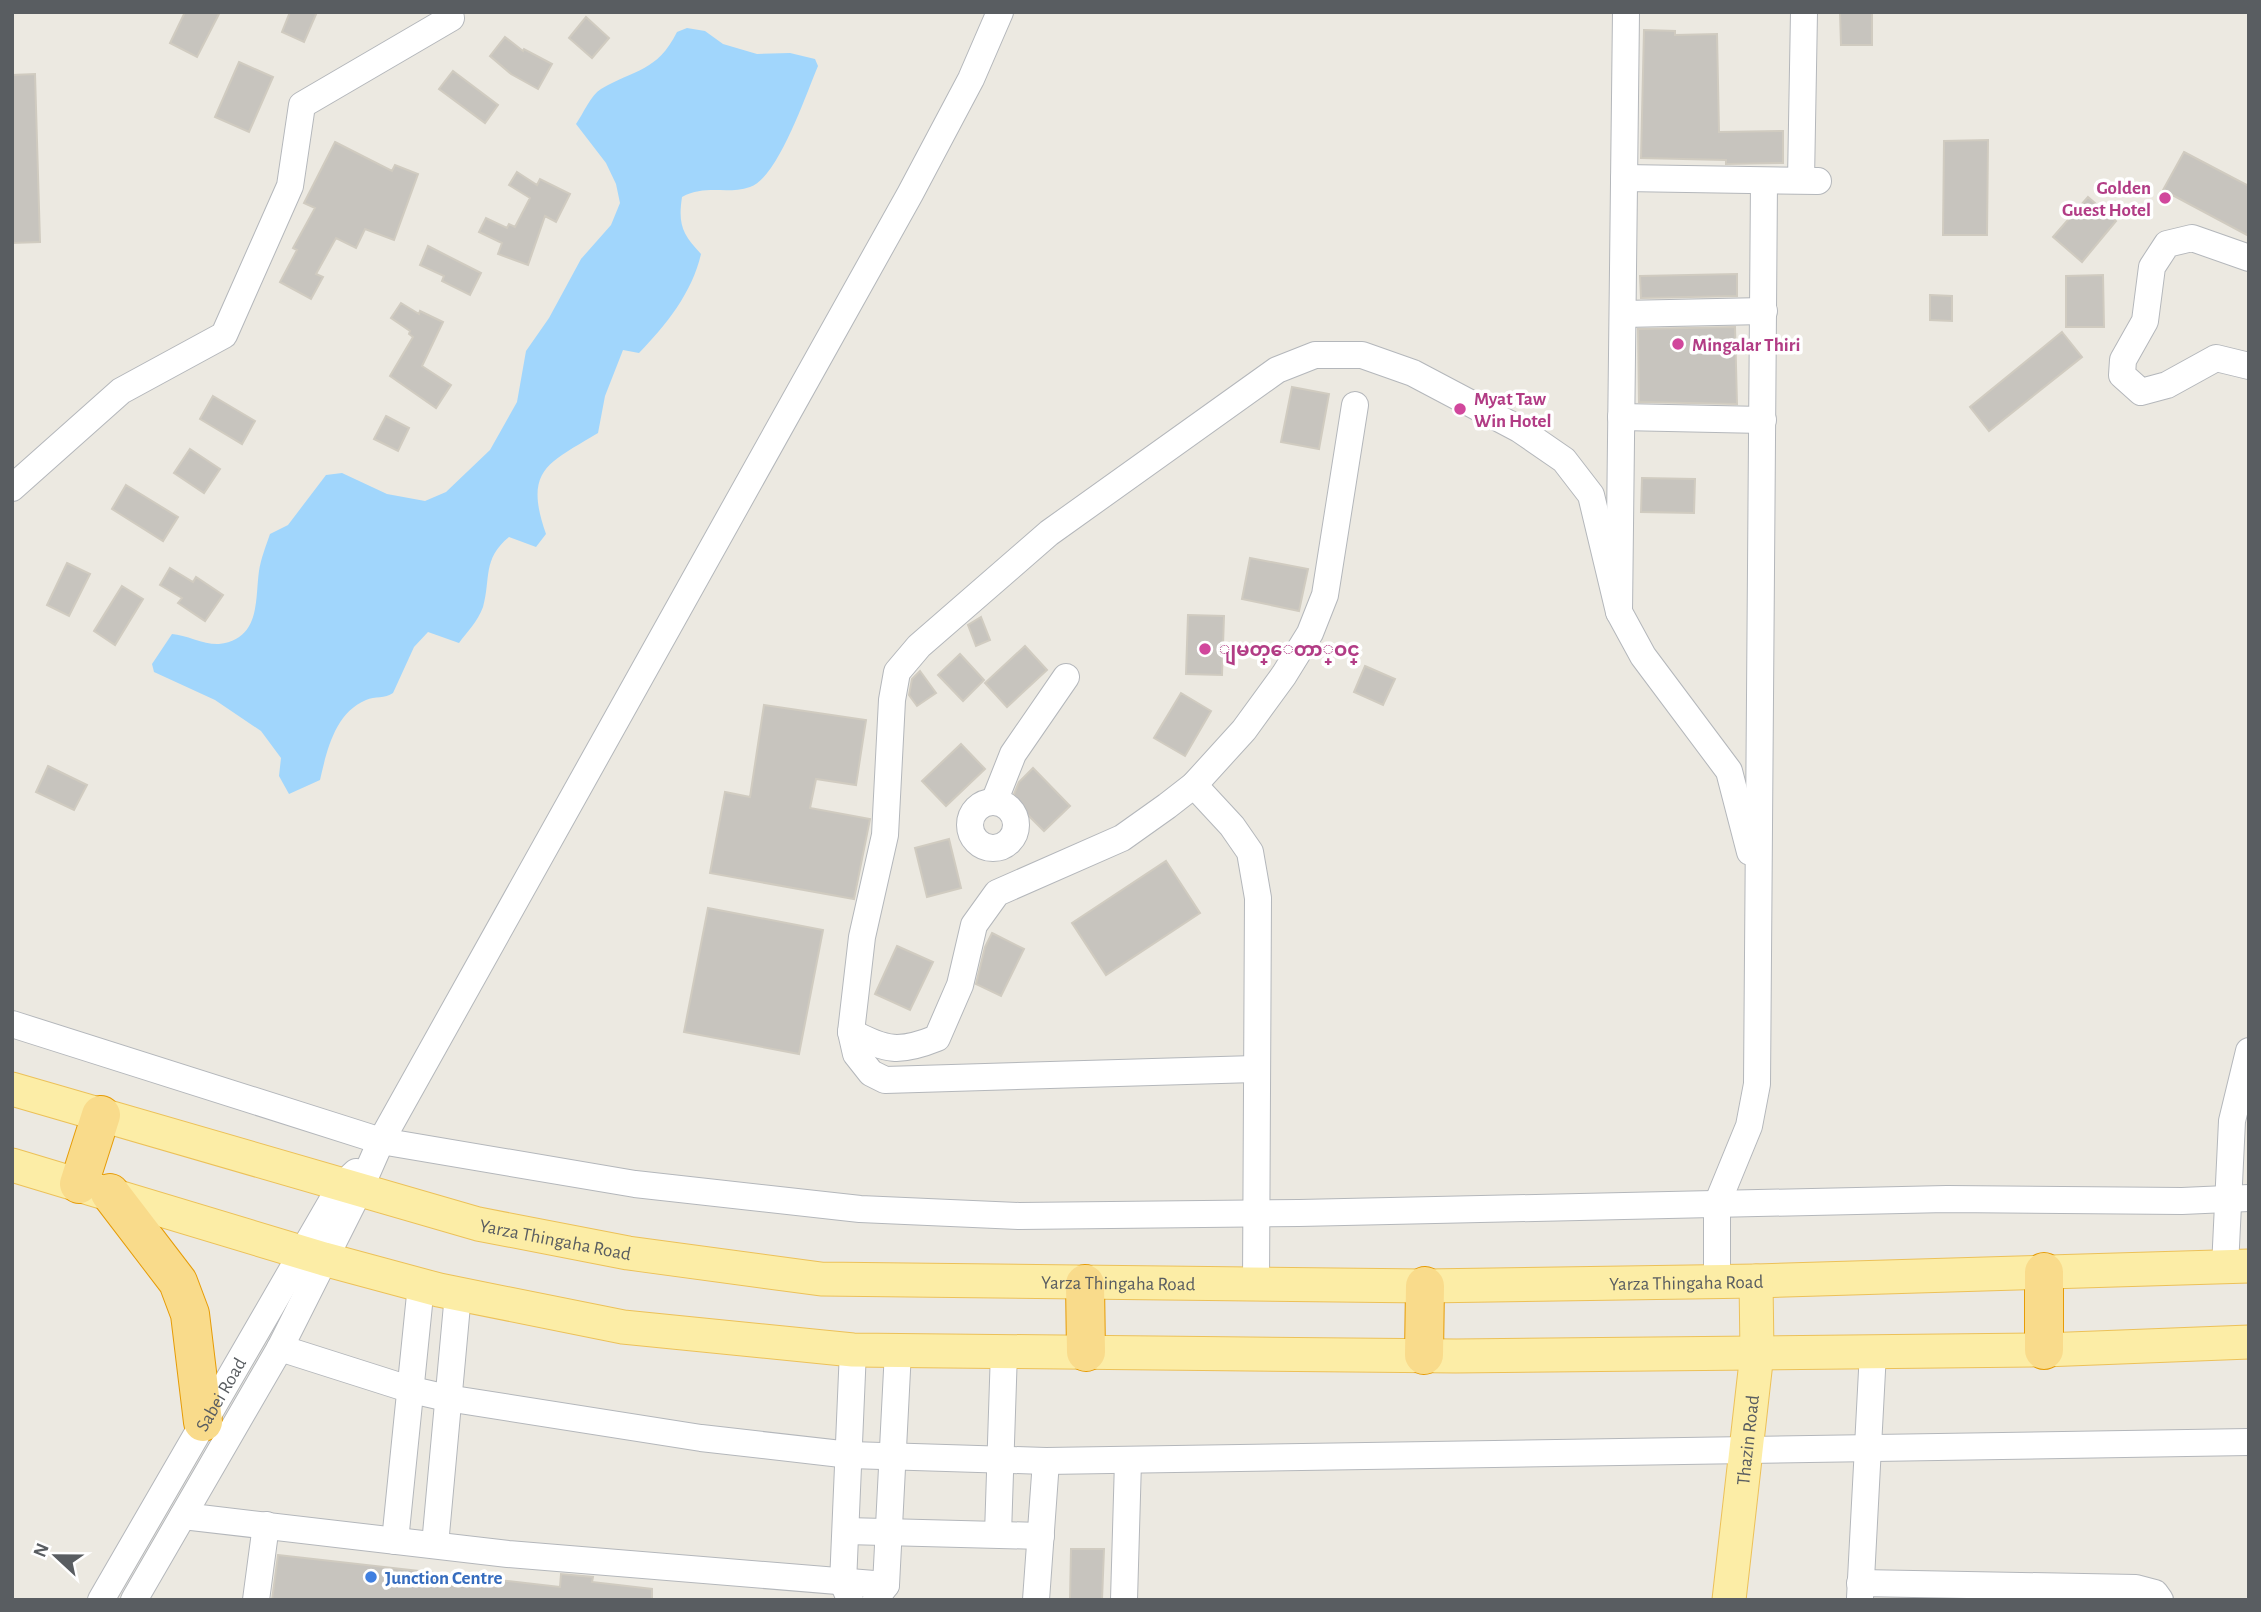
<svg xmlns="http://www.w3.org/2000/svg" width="2261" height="1612" viewBox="0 0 2261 1612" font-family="'Alegreya Sans','Noto Sans Myanmar',sans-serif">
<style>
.water{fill:#a1d6fc}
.building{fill:#c7c4be;stroke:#d0cbc0;stroke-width:2}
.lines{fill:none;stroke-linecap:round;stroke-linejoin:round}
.minor-tunnel{stroke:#c7c6c1;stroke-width:26;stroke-dasharray:26 13;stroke-linecap:butt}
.minor-casing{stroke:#b4b7bb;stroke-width:28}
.major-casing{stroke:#ecc159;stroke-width:35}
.highway-casing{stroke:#e69c07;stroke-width:40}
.minor{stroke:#fff;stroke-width:26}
.major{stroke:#fceda6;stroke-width:33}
.highway{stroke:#f9db8b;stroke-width:38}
.hotel-dot{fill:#d1479c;stroke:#fff;stroke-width:2.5}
.shop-dot{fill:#3f7fe0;stroke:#fff;stroke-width:2.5}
.labels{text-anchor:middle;stroke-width:7;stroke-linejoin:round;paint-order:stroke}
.hotel-label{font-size:19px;font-weight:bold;fill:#b23c85;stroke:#fff;text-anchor:start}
.street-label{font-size:19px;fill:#595d61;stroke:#fff}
.shop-label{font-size:19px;font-weight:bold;fill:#366cbe;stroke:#fff;text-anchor:start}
</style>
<rect width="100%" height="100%" fill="#ece9e1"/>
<path class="water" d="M687,28L705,31L723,44L757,54L790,53L815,59L818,66C806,94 778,178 750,187C726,195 707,184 682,197C678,224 682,234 701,254C692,293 666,325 639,353L623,350L605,396L598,433C549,463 523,469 546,534L536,547L509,537C482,559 491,579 483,607C478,621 467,632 459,643L428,632L414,647L393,693C385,699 375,696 366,700C335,713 327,750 320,780L289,794L279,776L281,758L261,731L215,700L154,672L152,664L172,634C186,635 205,645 219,644C261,639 255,599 259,571C261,558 266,546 270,534L288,525L326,475L342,473L387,494L425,501L446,492L490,450L517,402L526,351L549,318L581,259L611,225L620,203L616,184L606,163L576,124C583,114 591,95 601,89C635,69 657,72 677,32Z"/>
<path class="building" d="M185,12H220L197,57L170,43Z
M290,12H317L304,42L282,32Z
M1840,12H1872V45H1841Z
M586,17L609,38L592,58L569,38Z
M1644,30L1675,31V35L1717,34L1719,132L1783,131V163L1726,164V160L1641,158Z
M505,37L523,51L524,49L552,64L538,89L511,74L490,56Z
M239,62L273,77L249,132L215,117Z
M453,71L498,105L485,123L439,89Z
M35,74L40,242L12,243V75Z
M1988,140L1987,235H1943L1944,141Z
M335,142L392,171L395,165L418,174L394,240L365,229L356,248L336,238L316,274L323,277L311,299L280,282L297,250L293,248L315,208L304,203Z
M2184,152L2249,186V236L2163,190Z
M517,172L537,185L540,179L570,194L556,222L545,216L528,265L498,254L502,243L479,232L486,218L507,228L509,224L515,227L530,198L509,185Z
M2088,197L2116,221L2082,262L2053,237Z
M428,246L481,273L470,295L442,281L444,276L420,265Z
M1737,274V296L1641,298L1640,276Z
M2103,275L2104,327H2066V276Z
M1930,295L1952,296V321L1930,320Z
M401,303L419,314L420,311L443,322L422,366L451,385L436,408L390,376L413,337L409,334L410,331L391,318Z
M1735,327L1737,404L1639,402L1638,329Z
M2062,332L2082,357L1989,431L1970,407Z
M1292,387L1329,394L1319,449L1281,442Z
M213,396L255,421L242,444L200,419Z
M386,416L409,428L398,451L374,439Z
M190,449L220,469L204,493L174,473Z
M1642,478L1695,479L1694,513L1641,512Z
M126,485L178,517L163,541L112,509Z
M1250,558L1308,569L1299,611L1242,599Z
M67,563L90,574L69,616L47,605Z
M170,568L193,582L196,577L223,595L205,621L178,603L182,598L160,585Z
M122,586L143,599L115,645L94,631Z
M1188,615L1224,616L1222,675L1186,674Z
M981,617L990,640L976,646L968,625Z
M1025,646L1047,670L1007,707L985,683Z
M960,654L984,680L963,701L938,675Z
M1365,666L1395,679L1383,705L1354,692Z
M920,671L936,693L917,706L909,695L912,679Z
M1181,693L1211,711L1185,756L1154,738Z
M764,705L866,720L856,785L816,779L810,808L870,819L854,899L710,873L725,792L750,797Z
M961,744L985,769L946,806L922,781Z
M48,766L87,785L74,810L36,792Z
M1033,768L1070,806L1044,831L1012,799L1019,782Z
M949,839L961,888L927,897L915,848Z
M1166,861L1200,913L1106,975L1072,923Z
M708,908L823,930L799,1054L684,1032Z
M992,933L1024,949L1001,996L976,984L985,947Z
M897,946L933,962L910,1010L875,994Z
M1071,1549H1104L1102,1600H1070Z
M278,1555L560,1587L561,1574L593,1577L592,1582L652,1589V1600H272Z"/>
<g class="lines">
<path class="minor-tunnel" d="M726,1600V1598"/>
<defs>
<g id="minor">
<path d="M1626,12L1619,612L1643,656L1729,771L1750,852"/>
<path d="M1624,178L1818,181"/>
<path d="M1801,180L1804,12"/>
<path d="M2249,258L2192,238L2167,244L2152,267L2145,321L2123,360L2122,375L2141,392L2167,385L2216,358L2249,366"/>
<path d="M1623,314L1764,311"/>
<path d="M1621,417L1763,420"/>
<path d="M12,488L121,391L224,335L290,186L302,105L451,18"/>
<path d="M1194,785L1232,826L1250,852L1258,898L1256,1284"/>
<path d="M994,802L1013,754L1066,677"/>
<circle cx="993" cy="825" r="23"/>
<path d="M12,1024L381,1141L635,1184L860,1209L1019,1216L1299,1213L1947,1199L2182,1201L2249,1198"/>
<path d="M851,1032C886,1051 900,1053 937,1038L960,985L974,925L997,893L1122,838L1167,806L1194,785L1244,730L1284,675L1310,633L1325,595L1355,405"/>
<path d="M1255,1069L885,1080L871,1073L856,1054L851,1032L862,937L885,835L892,700L897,672L919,646L1049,533L1277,370L1315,355H1362L1413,373L1519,429L1564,460L1591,495L1619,612"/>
<path d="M2225,1267L2232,1121L2249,1051"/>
<path d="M1717,1281V1204L1749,1126L1757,1084L1764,181"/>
<path d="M280,1348L412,1390L447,1398L701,1438L850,1455L1046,1461L2249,1442"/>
<path d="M183,1516L508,1554L886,1585"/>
<path d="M846,1531L1041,1536"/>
<path d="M998,1534L1004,1351"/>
<path d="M395,1541L421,1285"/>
<path d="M435,1545L458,1294"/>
<path d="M1860,1583L2136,1588L2155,1593L2160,1600"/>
<path d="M876,1598L886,1585L898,1351"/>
<path d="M1860,1598L1873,1352"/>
<path d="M850,1599L843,1583L853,1350"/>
<path id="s1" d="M101,1600L340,1187L356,1172"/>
<path d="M134,1600L280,1348L359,1191L381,1141L910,194L971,79L1000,12"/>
<path d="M256,1600L266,1525"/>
<path d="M1036,1600L1046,1461"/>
<path d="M1124,1600L1128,1461"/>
</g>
<g id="major">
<path id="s2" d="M12,1089L478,1224L628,1253L821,1279L1425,1286L1756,1281L2249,1266"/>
<path d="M12,1165L324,1259L439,1290L623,1327L853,1350L1456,1356L2044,1350L2249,1342"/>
<path id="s3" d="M1729,1600L1757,1353L1756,1281"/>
</g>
<path id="highway" d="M79,1184L101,1115
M110,1193L178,1282L190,1314L203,1422
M2044,1272V1350
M1085,1284L1086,1352
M1424,1355L1425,1286"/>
</defs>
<use href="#minor" class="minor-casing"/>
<use href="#major" class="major-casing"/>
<use href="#highway" class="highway-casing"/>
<use href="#minor" class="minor"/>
<use href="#major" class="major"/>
<use href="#highway" class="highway"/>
</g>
<g class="hotel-dot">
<circle cx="2165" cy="198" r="7"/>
<circle cx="1678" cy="344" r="7"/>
<circle cx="1460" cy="409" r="7"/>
<circle cx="1205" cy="649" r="7"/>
</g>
<circle class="shop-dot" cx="371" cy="1577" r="7"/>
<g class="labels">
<g class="hotel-label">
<text x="2151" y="194" text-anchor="end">Golden<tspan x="2151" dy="22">Guest Hotel</tspan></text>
<text x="1692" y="351">Mingalar Thiri</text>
<text x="1474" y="405">Myat Taw<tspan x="1474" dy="22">Win Hotel</tspan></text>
<text x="1219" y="656">ျမတ္ေတာ္ဝင္</text>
</g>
<g class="street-label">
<text dy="7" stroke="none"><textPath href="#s2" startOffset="564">Yarza Thingaha Road</textPath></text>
<text dy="7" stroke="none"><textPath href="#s2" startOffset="1698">Yarza Thingaha Road</textPath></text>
<text dy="7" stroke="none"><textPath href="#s2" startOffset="1130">Yarza Thingaha Road</textPath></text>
<text dy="7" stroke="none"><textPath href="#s1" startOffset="238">Sabei Road</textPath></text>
<text dy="7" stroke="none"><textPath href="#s3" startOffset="161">Thazin Road</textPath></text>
</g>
<g class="shop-label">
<text x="385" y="1584">Junction Centre</text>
</g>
</g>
<rect width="2261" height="1612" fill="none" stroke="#595d61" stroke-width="28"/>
<g transform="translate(56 1556) rotate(292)" stroke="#ffffff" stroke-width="5" paint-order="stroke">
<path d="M0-5L12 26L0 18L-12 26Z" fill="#595d61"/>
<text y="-10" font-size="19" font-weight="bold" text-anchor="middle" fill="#595d61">N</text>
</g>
</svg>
